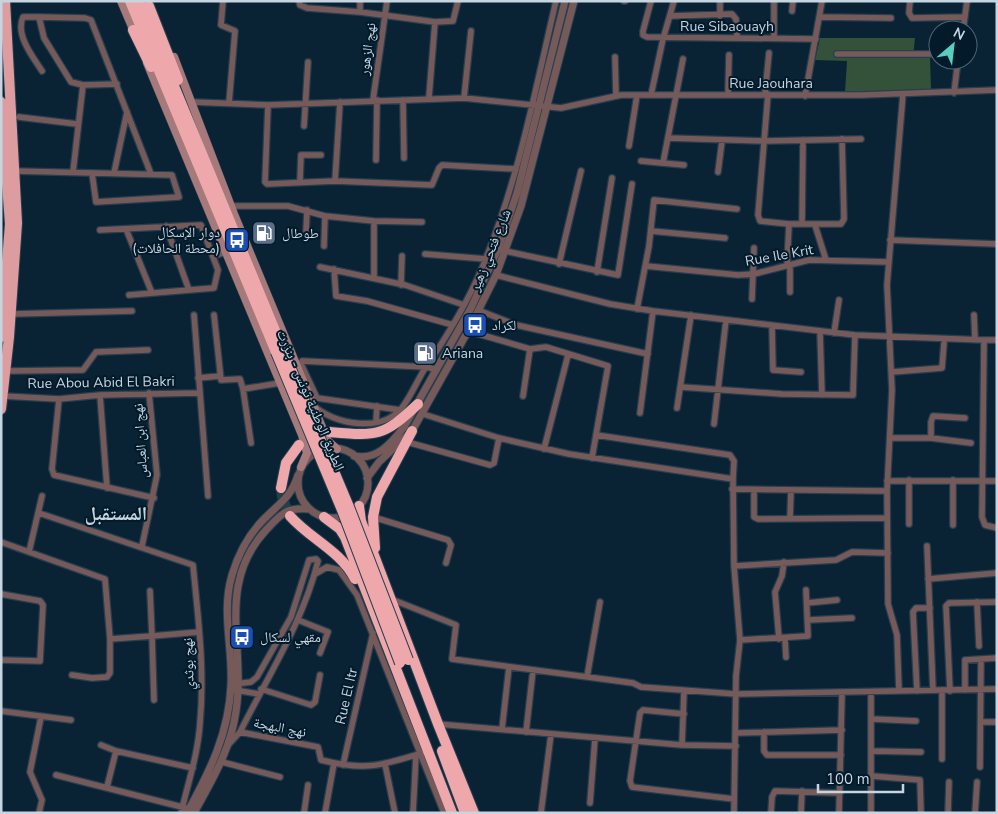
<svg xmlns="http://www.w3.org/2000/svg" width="998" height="814" viewBox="0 0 998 814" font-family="'Nunito Sans','Noto Naskh Arabic',sans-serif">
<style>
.grass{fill:#34513a}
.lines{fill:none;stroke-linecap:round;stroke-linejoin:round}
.motorway-tunnel{stroke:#253e4e;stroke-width:10;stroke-dasharray:10 5;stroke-linecap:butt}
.minor-casing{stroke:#273f50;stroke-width:8}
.tertiary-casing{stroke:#273f50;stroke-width:9}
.secondary-casing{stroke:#273f50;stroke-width:9}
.trunk-casing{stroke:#273f50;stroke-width:12}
.motorway-casing{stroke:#273f50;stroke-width:12}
.minor{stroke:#765a5a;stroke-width:5.5}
.tertiary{stroke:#765a5a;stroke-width:7}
.secondary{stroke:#a6797b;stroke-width:8}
.trunk{stroke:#dd9da0;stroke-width:10}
.motorway{stroke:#eea8ab;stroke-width:10}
.motorway-bridge-casing{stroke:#273f50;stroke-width:12;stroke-linecap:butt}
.motorway-bridge{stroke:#eea8ab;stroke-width:10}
.labels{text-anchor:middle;stroke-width:4;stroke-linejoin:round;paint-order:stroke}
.street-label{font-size:14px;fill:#c6d5e0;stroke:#021a2a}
.poi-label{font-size:14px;fill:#c6d5e0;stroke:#021a2a;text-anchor:start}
.district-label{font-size:19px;font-weight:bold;fill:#c6d5e0;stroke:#021a2a}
</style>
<rect width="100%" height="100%" fill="#092334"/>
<path class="grass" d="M820,38H915L913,57H930L931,89L845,92L847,61L815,60Z"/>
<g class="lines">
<path class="motorway-tunnel" d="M281,488L282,497L290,516"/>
<defs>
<path id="minor" d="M223,1L221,25L235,31L229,103
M299,1L300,5L307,8L360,12L435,22L453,21L458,1
M624,1H625
M651,1L643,31V35L647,37L816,39
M910,1L909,13L912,18L965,17
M792,11L793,1
M360,12V1
M670,16L732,14L736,19L737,37
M720,16V1
M39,17H23C15,35 33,57 42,71
M820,17L891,18
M963,30L967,1
M774,37V1
M837,54H938
M615,57L616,96
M117,84L83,85L71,82L44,38L39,17L85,18L91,20L151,174
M954,93L958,60
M765,94L769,53
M768,94L758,215L760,221L789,224H841L844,219L842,139
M651,95L663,39L674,1
M728,95L729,55
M805,96L822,1
M429,97L435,22
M464,98L471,31
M373,100L387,1
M403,100L404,158
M192,102L268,105L464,98L561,108L621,95H862L997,90
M268,105L265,182L267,184L335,181L432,185L439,168L442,165L516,169
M19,117L77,124
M304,126L308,62
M668,138L765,141L861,139
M629,146L637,95
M376,160L377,100
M641,161L684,165
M663,163L683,59
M15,171L172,175L179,197L96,202L92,173
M73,172L83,85
M718,172L722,141
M114,173L127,112
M300,181L301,155H321
M335,181L340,102
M231,206H288L325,216L374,221L422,222
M802,224L803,140
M815,225L826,260
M166,226L189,290
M126,229L152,293
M100,230L201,225L218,270L214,288L129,295
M651,231L725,238
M306,232L307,210
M890,240L997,244
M324,246L325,216
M505,251L618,275L632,184
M425,254L486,259
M213,256L226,252
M559,264L581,171
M646,266L738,275L754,274L809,260L888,262
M787,266L789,224
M320,267L405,285L464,305
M334,269L336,296L367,301L453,325
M597,272L612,178
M496,275L610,304L653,311L855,335L984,340L982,517L985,525L997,528
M374,278V221
M401,285L402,256
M790,292V265
M752,299L754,248
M637,309L649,246L654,200L737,209
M478,310L516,325L648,354
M11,314L132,311
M194,315L208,496
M214,315L221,380L240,379L243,389
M974,315L975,339
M772,326L773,370L801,372
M468,331L530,349L546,347L608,366L592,458
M820,332L822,395
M834,333L839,300
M984,340H997
M6,371L83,370L96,352L148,350
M892,372L942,368L944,343
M198,378L220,376
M681,387L782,394L853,395L855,335
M100,395L107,488
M3,396L59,399L100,395L199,393
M523,396L530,349
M59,399L52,469L54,475L154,498
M314,406C334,424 380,433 401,409C410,398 416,383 424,370C446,338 467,304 482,268C518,183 535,91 556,1
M677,408L691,315
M400,410L317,398L301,364L302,361L427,367L437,370
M640,413L653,311
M423,414L499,438L569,454L733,479L734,566L740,640L736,676L734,813
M376,422L377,406
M714,424L726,320
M596,435L730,455L734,461L733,479
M890,438H931L971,443
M931,438V422L933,416L965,418
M407,442L490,465L494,463L499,438
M251,443L243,389L280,383
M544,449L568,355
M909,480V524
M953,480V525
M887,481H997
M732,489L887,491
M754,490V517L758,519L886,518
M39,513L193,565C198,617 205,670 200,723C198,754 188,783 181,813
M373,517L448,540L451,545L446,563
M790,519L791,490
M1,542L105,579L110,639L152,636L150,591
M142,546L157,475L149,393
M927,546L933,690
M29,552L42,496
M734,566L836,560L852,552L888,553
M315,574L327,567L339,570L357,595L444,813
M928,579L997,573
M1,594L40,601L43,605L40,661L1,660
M391,599L456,625L452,659L633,683L641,687L736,694L997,689
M977,602L979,646
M807,603L837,600
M298,620L328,632L320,653
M808,620L852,618
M779,639L775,592L782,576L784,562
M785,639L786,657
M740,640L808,636L806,590
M72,675L92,678L107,677L110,673V639
M587,677L600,602
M261,689L311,705L315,702L320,675
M235,690L259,694
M965,690V660L997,658
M899,691L897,635L888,604L887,491L892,390L887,285L903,94
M917,691L913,612L916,608H930
M950,691L946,606L949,603L997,602
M154,700L152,636L199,632
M1,711L71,720
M684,714L643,710L640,713L630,781L632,787L734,799
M872,719L916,721
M981,722H997
M438,724L682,745L736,746
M502,729L509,667
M240,732L318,747L321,760C365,771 380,766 422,753
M526,732L533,670
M764,732V751L767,755H841
M736,733L842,730
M229,744L240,732C268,676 303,622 318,561L316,559L309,560L291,617L257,677L251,682L235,684
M101,745L116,751L193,768
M682,745L684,691
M871,751L921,752
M942,759V690
M222,762L280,777
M385,764L395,813
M343,765L373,633
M980,767L981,659
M56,775L186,808
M872,776L920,780L921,813
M107,787L116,751
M590,803L595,738
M39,813L42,800L30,772L41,717
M304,813L308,785
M325,813L334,763
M413,813L416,755
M541,813L551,734
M771,813L772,797L775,791L840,793
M801,813L802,791
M839,813L842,693
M871,813V692
M948,813L949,782
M975,813L977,782"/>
<path id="tertiary" d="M298 483a35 35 0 1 1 70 0a35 35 0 1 1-70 0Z
M354,456C376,461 391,444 404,427L471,308L498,249L517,193L565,1
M367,478L379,462L412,431L468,331L496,275L521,206L574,1
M187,813C210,771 229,733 231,685C233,647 221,612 232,575C238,555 249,534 264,519C279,504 292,496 298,475
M194,813C212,780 231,749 236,711C246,645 215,584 267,529C282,513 287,507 309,509"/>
<path id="secondary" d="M121,1L135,34
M174,57L234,214L322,427L328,441L337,449
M147,63L302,435L307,453L301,467"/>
<path id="trunk" d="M1,102L10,224L1,337
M1,409L9,337L17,223L5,1"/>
<path id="motorway" d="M130,1L276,352
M139,1L283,350
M149,6L178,80
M133,30L151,67
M330,432C377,436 383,437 418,404
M281,488L286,463L299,445
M359,506L361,521L438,724L474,813
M290,516C310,539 340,550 355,579
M324,517L340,529L345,537L452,813
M375,548L373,517L377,497L412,431
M442,751L465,813"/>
</defs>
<use href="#minor" class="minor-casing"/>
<use href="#tertiary" class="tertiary-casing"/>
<use href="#secondary" class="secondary-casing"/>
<use href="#trunk" class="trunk-casing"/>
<use href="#motorway" class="motorway-casing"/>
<use href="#minor" class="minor"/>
<use href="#tertiary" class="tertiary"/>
<use href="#secondary" class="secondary"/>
<use href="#trunk" class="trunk"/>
<use href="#motorway" class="motorway"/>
<defs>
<path id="motorway-bridge" d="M283,350L349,507L408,660
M276,352L342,510L400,663"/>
</defs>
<use href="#motorway-bridge" class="motorway-bridge-casing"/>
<use href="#motorway-bridge" class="motorway-bridge"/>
</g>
<defs>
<symbol id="fuel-square" viewBox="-11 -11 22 22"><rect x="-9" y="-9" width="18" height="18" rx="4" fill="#5c6f8a" stroke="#021a2a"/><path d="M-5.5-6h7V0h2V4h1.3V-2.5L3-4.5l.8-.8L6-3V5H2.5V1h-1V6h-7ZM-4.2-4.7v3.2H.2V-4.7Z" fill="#fff"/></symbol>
<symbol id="bus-square" viewBox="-11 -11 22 22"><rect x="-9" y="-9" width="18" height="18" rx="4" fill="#1a4fb4" stroke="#021a2a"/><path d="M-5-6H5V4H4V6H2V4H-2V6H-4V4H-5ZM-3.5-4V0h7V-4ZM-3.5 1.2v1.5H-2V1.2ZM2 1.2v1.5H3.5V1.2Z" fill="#fff"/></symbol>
</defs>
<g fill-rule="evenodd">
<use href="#fuel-square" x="250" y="219" width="28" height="28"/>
<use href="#bus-square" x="223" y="226" width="28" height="28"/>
<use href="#bus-square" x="461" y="311" width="28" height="28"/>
<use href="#fuel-square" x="411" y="339" width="28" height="28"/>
<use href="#bus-square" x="228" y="623" width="28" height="28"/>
</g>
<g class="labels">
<g class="street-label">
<text x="727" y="31">Rue Sibaouayh</text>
<text transform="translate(367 49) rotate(-82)" y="5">نهج الزهور</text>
<text x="771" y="88">Rue Jaouhara</text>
<text transform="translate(490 250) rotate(-68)" y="5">شارع فتحي زهير</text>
<text transform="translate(779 255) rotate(-10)" y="5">Rue Ile Krit</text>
<text transform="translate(101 382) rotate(-1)" y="5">Rue Abou Abid El Bakri</text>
<text transform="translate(311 400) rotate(67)" y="5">الطريق الوطنية تونس - بنزرت</text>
<text transform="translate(140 441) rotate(-94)" y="5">نهج ابن العباس</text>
<text transform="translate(188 664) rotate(-92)" y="5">نهج بوثدي</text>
<text transform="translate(346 696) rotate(-77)" y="5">Rue El Itr</text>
<text transform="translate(280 727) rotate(11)" y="5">نهج البهجة</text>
</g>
<g class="poi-label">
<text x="220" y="237" text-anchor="end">دوار الإسكال<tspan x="220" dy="16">(محطة الحافلات)</tspan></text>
<text x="282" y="238">طوطال</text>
<text x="492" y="330">لكراد</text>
<text x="442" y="358">Ariana</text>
<text x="260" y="642">مقهي لسكال</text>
</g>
<g class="district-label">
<text x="116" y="520">المستقبل</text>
</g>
</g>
<rect width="998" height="814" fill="none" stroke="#c6d5e0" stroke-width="5"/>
<g transform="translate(953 45) rotate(28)"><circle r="24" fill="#021a2a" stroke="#506573"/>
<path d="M0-4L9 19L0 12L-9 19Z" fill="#57cec1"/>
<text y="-8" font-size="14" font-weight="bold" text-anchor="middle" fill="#c6d5e0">N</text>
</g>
<path d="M818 784v8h85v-8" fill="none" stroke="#c6d5e0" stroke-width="2.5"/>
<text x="826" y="784" font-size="15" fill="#c6d5e0" stroke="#021a2a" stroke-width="4" paint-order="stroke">100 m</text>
</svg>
